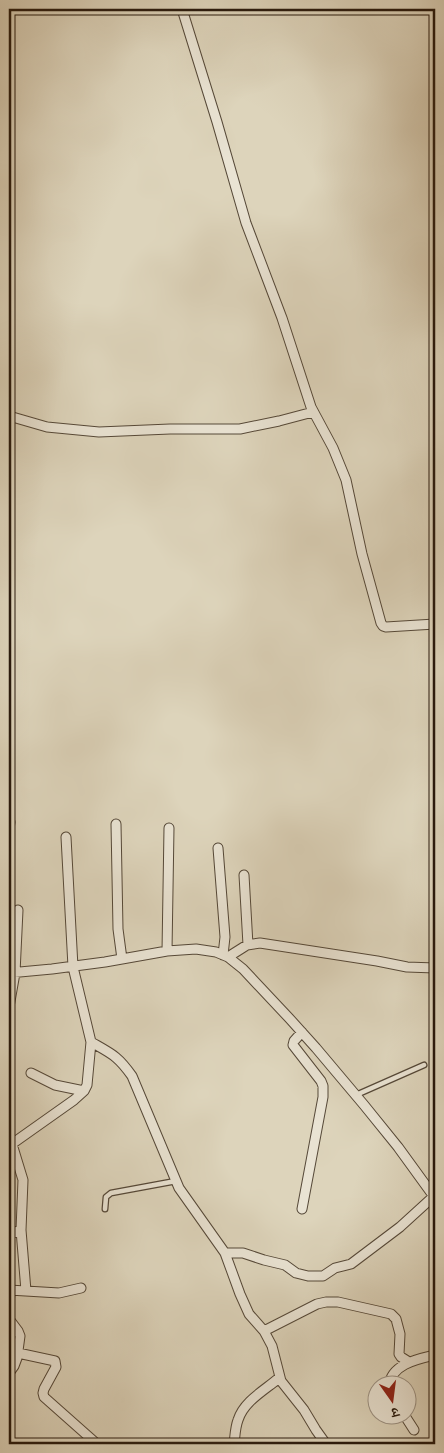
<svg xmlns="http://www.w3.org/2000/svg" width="444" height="1453" viewBox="0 0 444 1453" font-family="'IM FELL Double Pica','Noto Serif Devanagari',serif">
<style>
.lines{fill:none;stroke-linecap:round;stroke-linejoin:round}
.service-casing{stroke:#554838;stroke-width:7}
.minor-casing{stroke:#554838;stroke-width:11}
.service{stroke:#e9e3d3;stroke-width:4.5}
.minor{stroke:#e9e3d3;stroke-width:9}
</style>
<rect width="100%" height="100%" fill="#ddd4bb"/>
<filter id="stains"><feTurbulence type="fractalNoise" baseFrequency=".004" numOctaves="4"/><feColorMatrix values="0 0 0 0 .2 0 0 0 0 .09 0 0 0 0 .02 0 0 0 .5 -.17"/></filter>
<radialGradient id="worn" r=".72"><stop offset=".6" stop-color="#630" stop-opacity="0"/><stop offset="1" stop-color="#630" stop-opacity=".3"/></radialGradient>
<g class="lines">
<defs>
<path id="service" d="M356,1095L424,1065
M105,1209L106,1197L111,1193L176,1181"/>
<path id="minor" d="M182,9L217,122L246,223L282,318L311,407L333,448L346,480L362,554L381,623L383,626L386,627L435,624
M9,416L47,427L99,432L170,429H240L279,421L313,412
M116,824L118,929L122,959
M9,829L10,822
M218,848L225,937L223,955
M244,875L248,945
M167,951L169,828
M228,957L247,945L260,943L377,961L407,967L435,968
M9,973L52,969L105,962L167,951L196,949L216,952L228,957L243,969L289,1018L316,1048L364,1105L398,1147L435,1198
M9,1007L15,973L18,910
M91,1042C112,1054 118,1056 132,1076L179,1188L225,1253L240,1294L249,1314L264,1331L272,1346L281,1381L304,1410L316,1430L326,1444
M31,1073L55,1085L84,1091
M12,1144L23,1180L21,1230L26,1291
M9,1146L74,1100L84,1091L87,1085L91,1042L73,967L66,837
M302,1209L323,1097V1086L321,1081L293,1045L294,1041L302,1032
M9,1234L21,1230
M225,1253H243L264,1260L285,1265L296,1273L308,1276H323L335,1268L351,1264L400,1227L434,1196
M9,1290L59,1293L81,1288
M9,1307L10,1290
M9,1319L18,1331L20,1336L17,1358L14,1366L9,1373
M264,1331L317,1304L326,1302H338L391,1314L396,1319L400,1334L399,1354L401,1357L409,1362
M18,1353L55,1361L56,1367L44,1389L43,1393L44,1397L97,1444
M389,1386C391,1364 418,1359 435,1355
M405,1416L414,1430
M234,1444C235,1437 235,1428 238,1420C244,1401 265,1390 279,1378"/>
</defs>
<use href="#service" class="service-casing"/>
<use href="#minor" class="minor-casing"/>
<use href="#service" class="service"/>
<use href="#minor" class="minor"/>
</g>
<rect width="444" height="1453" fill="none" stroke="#ddd4bb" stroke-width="30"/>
<rect x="10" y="10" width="424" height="1433" fill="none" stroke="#28190d" stroke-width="2.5"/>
<rect x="15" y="15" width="414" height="1423" fill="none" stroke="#28190d"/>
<g transform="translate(392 1400) rotate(166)"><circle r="24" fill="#e9e3d3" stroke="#9c9284"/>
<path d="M0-4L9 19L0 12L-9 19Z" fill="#8f2418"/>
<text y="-8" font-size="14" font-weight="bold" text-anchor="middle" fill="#28190d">उ</text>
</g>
<rect width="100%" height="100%" filter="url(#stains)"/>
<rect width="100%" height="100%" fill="url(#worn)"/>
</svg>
